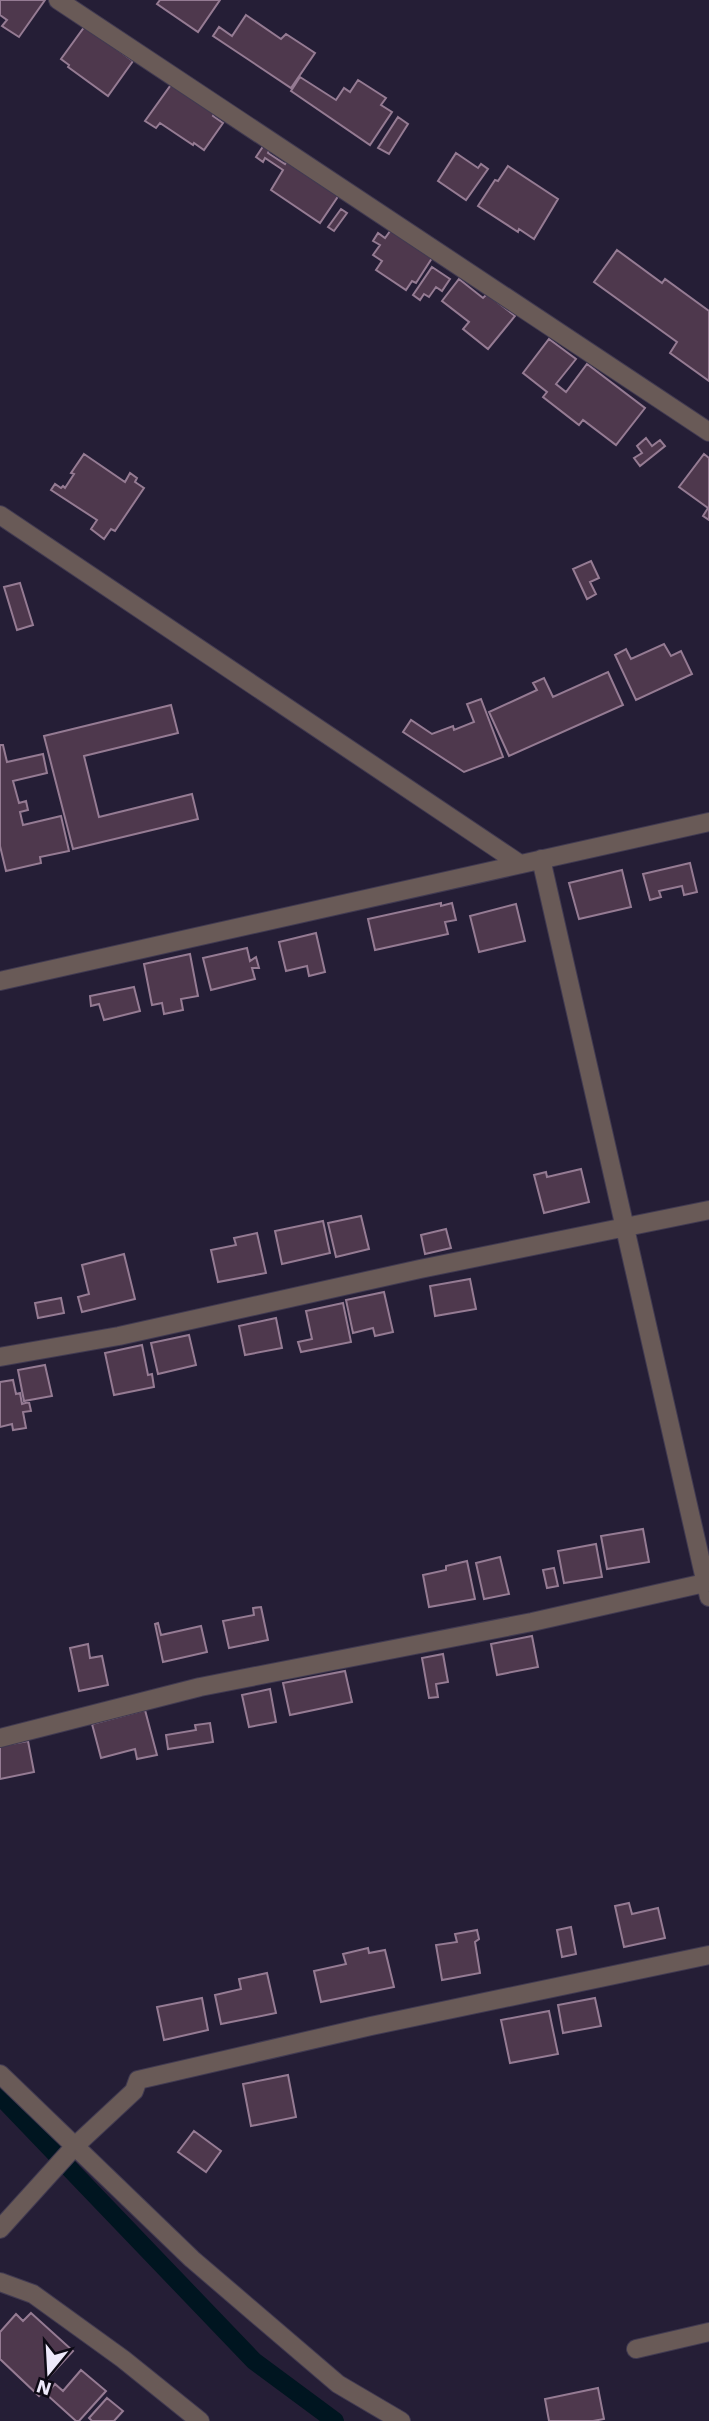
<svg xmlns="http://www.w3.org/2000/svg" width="709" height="2421" viewBox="0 0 709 2421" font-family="'Work Sans',sans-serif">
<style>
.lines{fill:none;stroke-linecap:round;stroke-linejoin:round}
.canal{stroke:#001520;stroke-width:18}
.building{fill:#4e384d;stroke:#957b93;stroke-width:2}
.minor-casing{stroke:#413a51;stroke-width:20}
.minor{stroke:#695a57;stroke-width:18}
</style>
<rect width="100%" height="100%" fill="#251e36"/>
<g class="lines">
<path class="canal" d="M0,2096L254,2361L335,2421"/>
</g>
<path class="building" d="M0,0H45L19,37L2,26L7,20L0,15Z
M160,0H220L198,32L157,4Z
M246,15L281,39L286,34L315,53L291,88L213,36L219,27L232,36Z
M85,26L133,61L108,96L68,67L69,65L61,59Z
M300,77L336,100L344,88L350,92L358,80L386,98L381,105L392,112L370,145L291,91Z
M173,82L215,112L213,116L223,123L204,150L194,143L193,145L160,123L156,128L145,121Z
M398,117L408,124L389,154L378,148Z
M264,145L270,149L268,153L285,164L287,161L339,195L320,223L271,190L283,170L265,158L263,162L256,157Z
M456,153L478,168L481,164L488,169L466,200L438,181Z
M508,166L558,199L534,239L519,229L518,232L478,206L495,180L498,181Z
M341,209L347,213L334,231L328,227Z
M393,227L434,255L416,283L412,281L406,290L376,270L382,261L373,255L380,245L373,241L378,233L385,238Z
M617,250L662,283L665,279L709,311V381L670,353L677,342L594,282Z
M432,267L450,279L442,291L436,287L429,297L424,294L420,300L413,295Z
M459,279L483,298L487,294L515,316L488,349L463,329L469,322L442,301Z
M549,339L576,359L556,384L566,392L587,364L645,408L616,445L583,420L579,425L543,397L547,392L523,373Z
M646,438L652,446L660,440L665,446L640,466L634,458L642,453L637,446Z
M84,454L125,482L130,473L137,478L135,482L144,488L115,531L111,529L104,539L91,529L97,520L51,490L55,484L61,488L63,486L65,488L74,474L71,473Z
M704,454L709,458V520L703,516L708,508L679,487Z
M591,561L599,578L590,582L596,594L587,599L573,569Z
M20,583L33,625L17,630L4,587Z
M664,644L671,656L681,651L692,674L636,700L615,655L626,649L631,659Z
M608,672L623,705L509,756L489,712L537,690L533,683L544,678L553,697Z
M481,699L503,757L464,772L403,732L411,720L432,734L453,726L454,730L474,722L467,704Z
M171,705L178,733L84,756L99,817L192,794L198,819L73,849L44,736Z
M0,745H3L7,762L43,754L47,773L13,781L19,803L26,801L28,810L20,812L23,825L61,816L69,851L40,857L41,863L6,871L0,846Z
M690,863L697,892L684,895L682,886L659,891L661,897L650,900L643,874Z
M622,870L631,907L579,919L569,883Z
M441,903V906L452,903L456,920L445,922L448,934L375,950L368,919Z
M516,904L525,941L479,952L470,916Z
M316,933L325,972L309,976L307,966L286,971L279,942Z
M247,948L250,961L256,957L259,968H252L255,979L211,990L203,958Z
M190,954L198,996L181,999L183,1010L164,1014L162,1003L152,1005L144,964Z
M134,987L140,1011L104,1020L99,1004L91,1006L90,996Z
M581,1169L589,1202L544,1213L534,1175L546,1172L547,1177Z
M361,1216L369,1249L336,1257L328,1223Z
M323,1221L330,1253L282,1264L275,1231Z
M446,1229L451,1248L425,1254L421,1235Z
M257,1233L266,1273L218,1282L211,1250L236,1245L234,1238Z
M124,1254L135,1299L82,1312L78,1297L89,1294L82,1265Z
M470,1279L476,1309L435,1316L430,1286Z
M384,1292L393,1332L375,1336L373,1328L353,1333L346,1300Z
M61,1298L64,1313L38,1318L35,1303Z
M343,1303L351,1342L301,1352L298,1342L312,1339L306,1311Z
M276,1318L282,1348L245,1355L239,1326Z
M189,1335L196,1365L158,1374L151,1343Z
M142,1345L148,1375L152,1374L154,1387L114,1395L105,1353Z
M45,1365L52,1396L24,1401L18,1370Z
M13,1380L16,1394L20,1393L22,1404L29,1402L31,1411L23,1412L26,1428L13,1430L12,1424L0,1427V1382Z
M643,1529L649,1562L607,1569L601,1536Z
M596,1544L602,1577L564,1583L558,1551Z
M500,1557L509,1594L484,1599L476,1563Z
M467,1561L475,1599L429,1607L423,1575L446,1570V1566Z
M554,1568L558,1586L547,1588L543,1570Z
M261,1607L268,1640L229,1648L223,1621L254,1615L253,1608Z
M158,1623L161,1635L201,1626L207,1652L163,1662L155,1624Z
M532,1636L538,1667L497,1675L491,1644Z
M88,1644L90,1658L102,1656L108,1685L79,1691L70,1648Z
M443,1654L448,1682L436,1684L438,1697L429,1698L422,1658Z
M345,1671L352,1702L290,1715L283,1683Z
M270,1689L276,1722L249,1727L242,1695Z
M145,1710L157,1755L137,1759L135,1749L101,1758L92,1724Z
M210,1723L213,1742L168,1749L166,1735L196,1730L195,1725Z
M28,1741L34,1772L0,1779V1746Z
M629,1903L632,1914L658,1908L665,1938L624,1947L615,1906Z
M571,1927L576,1954L562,1957L557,1930Z
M477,1930L479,1939L475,1942L480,1973L442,1980L436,1945L457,1942L455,1934Z
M368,1948L369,1953L385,1950L394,1987L321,2002L314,1971L346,1964L343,1954Z
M267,1973L276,2013L221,2024L215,1995L241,1989L239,1979Z
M202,1998L208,2030L164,2040L157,2007Z
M595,1998L601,2026L563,2033L558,2005Z
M549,2011L558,2054L510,2063L501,2020Z
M288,2075L296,2117L251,2126L243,2084Z
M194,2131L221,2151L206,2172L178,2152Z
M31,2313L73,2351L47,2379L51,2384L39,2396L0,2359V2332L16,2314L23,2321Z
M81,2370L106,2391L79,2421H76L46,2394L55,2384L63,2391Z
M598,2388L604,2419L593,2421H549L545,2399Z
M107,2398L123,2411L114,2421H92L89,2418Z"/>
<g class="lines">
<defs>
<path id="minor" d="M58,0L709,432
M0,515L520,864
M541,859L709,1597
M0,981L709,822
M0,1357L119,1336L420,1269L709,1210
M0,1738L200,1687L532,1622L709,1582
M0,2074L192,2259L338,2384L401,2421
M0,2229L75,2146L134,2091L138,2080L371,2026L709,1955
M0,2282L33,2294L123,2359L200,2421
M636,2349L709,2332"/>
</defs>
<use href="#minor" class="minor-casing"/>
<use href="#minor" class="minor"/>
</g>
<g transform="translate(49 2372) rotate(198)" stroke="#0d0a15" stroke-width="5" paint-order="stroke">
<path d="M0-5L12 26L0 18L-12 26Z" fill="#ede9fa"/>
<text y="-10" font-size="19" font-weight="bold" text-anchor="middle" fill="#ede9fa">N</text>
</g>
</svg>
